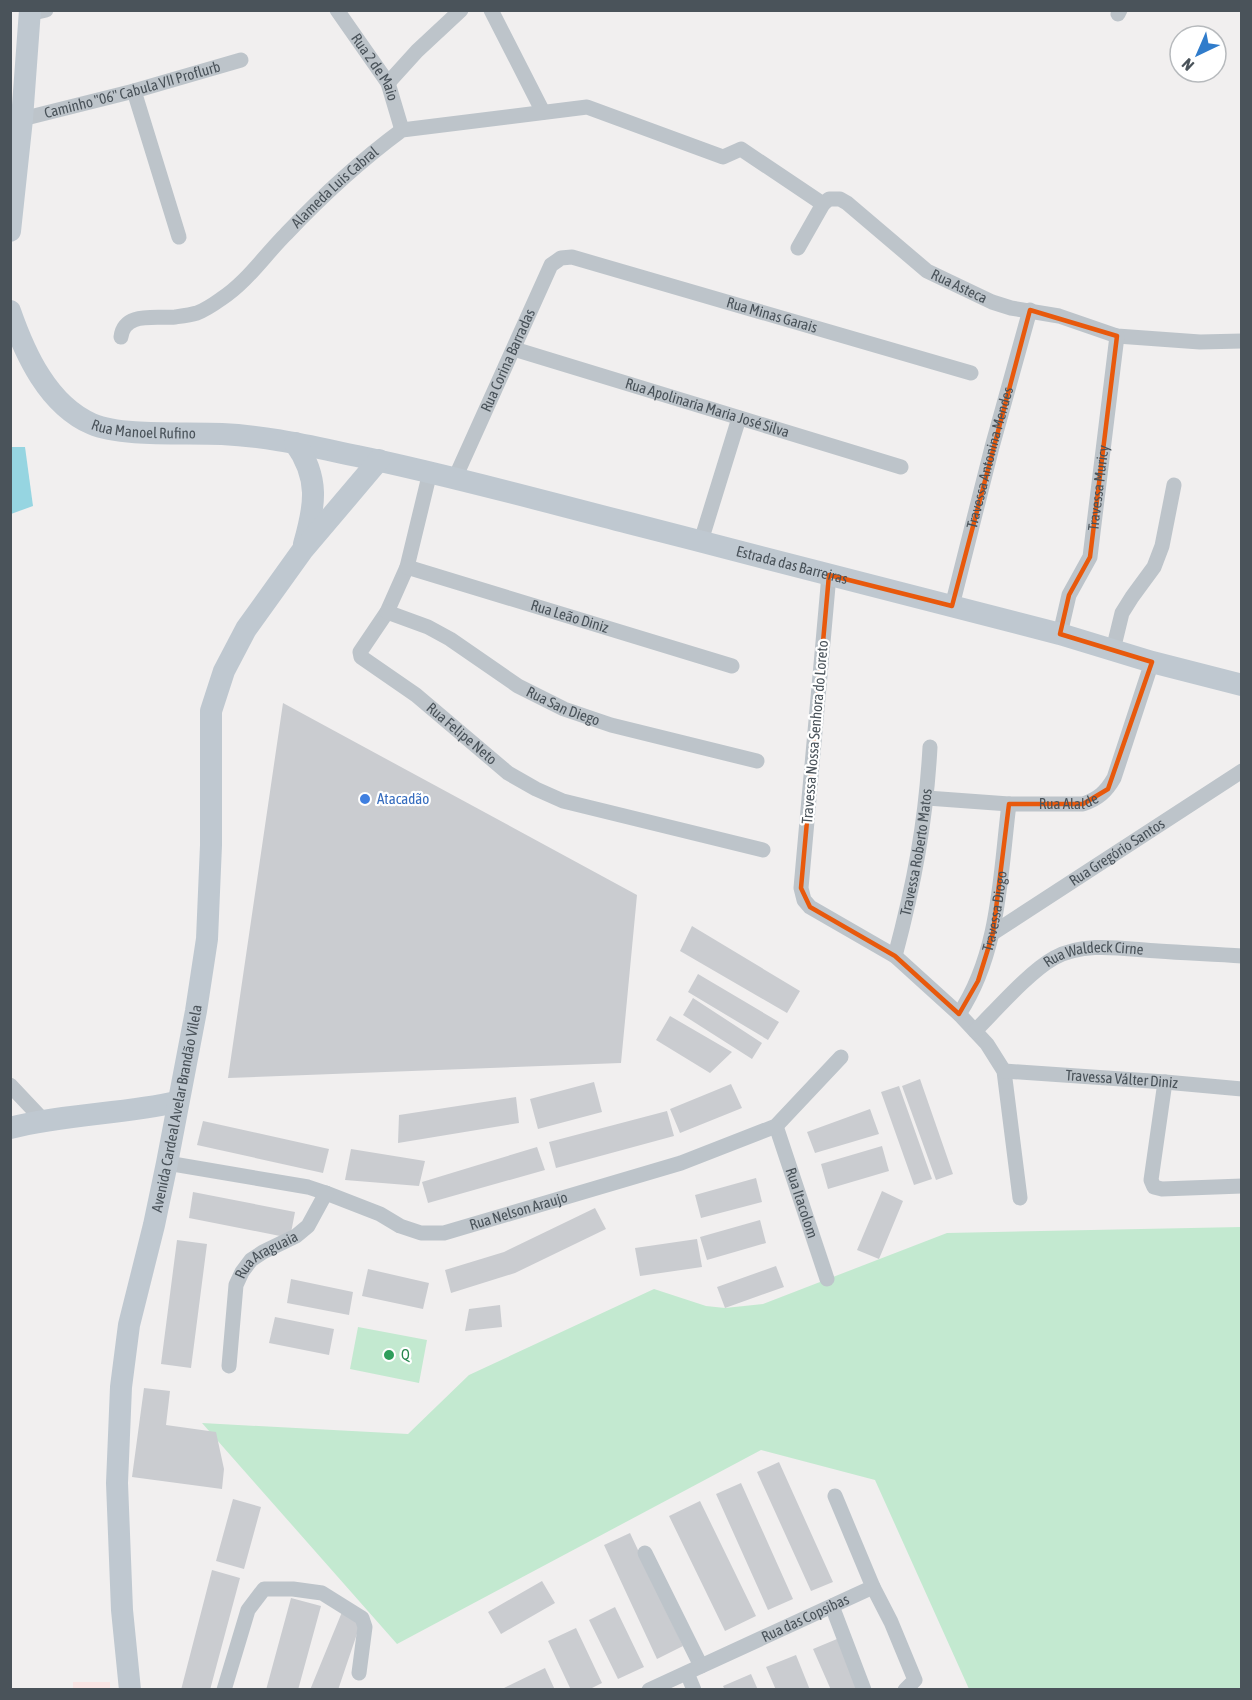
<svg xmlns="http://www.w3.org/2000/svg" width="1252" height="1700" viewBox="0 0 1252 1700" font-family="'Asap Condensed',sans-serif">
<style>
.medical{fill:#f8e4e3}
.green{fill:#c3e9d0}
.water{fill:#96d5e1}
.building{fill:#caccd0}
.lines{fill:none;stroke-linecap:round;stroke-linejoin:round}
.minor{stroke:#bdc4ca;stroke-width:15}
.secondary{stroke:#bfc8d0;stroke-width:22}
.marked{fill:none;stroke:#e8590c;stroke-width:4.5;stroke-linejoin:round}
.shop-dot{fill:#3f7fe0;stroke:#fff;stroke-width:2}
.leisure-dot{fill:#2e9e5b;stroke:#fff;stroke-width:2}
.labels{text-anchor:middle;stroke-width:4.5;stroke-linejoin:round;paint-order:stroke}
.street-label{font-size:15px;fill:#4a535a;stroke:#fff}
.shop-label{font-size:15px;fill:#366cbe;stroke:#fff;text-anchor:start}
.leisure-label{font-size:15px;fill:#27864d;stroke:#fff;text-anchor:start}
</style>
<rect width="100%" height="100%" fill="#f1efef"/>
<path class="medical" d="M73,1682H110V1689H73Z"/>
<path class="green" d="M1241,1227V1689H969L875,1480L761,1450L397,1644L202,1423L408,1434L469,1375L654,1289L706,1306L725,1308L763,1304L947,1233Z
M358,1327L427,1340L419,1383L350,1369Z"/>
<path class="water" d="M11,447H25L33,506L11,514Z"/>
<path class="building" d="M283,703L637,895L621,1063L228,1078Z
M692,926L800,991L787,1013L680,951Z
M698,974L779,1022L768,1040L688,992Z
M693,998L762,1043L752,1059L683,1015Z
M670,1016L732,1052L710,1073L656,1040Z
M920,1079L953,1174L936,1180L902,1086Z
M594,1082L602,1112L538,1129L530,1099Z
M731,1084L742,1108L680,1133L670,1109Z
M899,1086L932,1179L914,1185L881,1092Z
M516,1097L519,1123L398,1143L399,1115Z
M870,1109L879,1134L815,1153L807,1132Z
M667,1111L674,1136L556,1168L549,1142Z
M203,1121L329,1149L323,1173L197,1145Z
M882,1146L889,1171L828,1189L821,1164Z
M537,1147L545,1170L428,1203L422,1182Z
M351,1149L425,1161L419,1186L345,1180Z
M756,1178L762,1202L701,1218L695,1195Z
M882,1191L903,1201L879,1259L857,1250Z
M193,1192L295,1212L290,1238L189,1218Z
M595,1208L606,1229L515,1273L451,1293L445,1270L504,1252Z
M760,1220L766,1243L707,1260L700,1237Z
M697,1239L702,1267L640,1276L635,1248Z
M177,1240L207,1244L191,1368L161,1364Z
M776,1266L784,1287L725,1308L717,1287Z
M368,1269L429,1283L423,1309L362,1296Z
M291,1279L353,1292L349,1315L287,1303Z
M500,1305L502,1327L465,1331L469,1309Z
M275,1317L334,1329L329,1355L269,1343Z
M144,1388L170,1391L166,1425L216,1432L224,1469L222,1489L132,1477Z
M779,1462L833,1582L811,1591L757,1472Z
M741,1483L793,1599L768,1610L716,1494Z
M233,1499L261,1507L244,1569L216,1561Z
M700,1501L756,1616L725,1631L669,1516Z
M630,1533L683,1646L657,1659L604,1545Z
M212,1570L240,1578L210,1690H181Z
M542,1581L555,1603L501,1634L488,1612Z
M291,1598L321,1606L298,1690H266Z
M615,1607L644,1667L618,1679L589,1620Z
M342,1612L361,1622L338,1690H310Z
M576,1628L602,1683L588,1690H571L548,1641Z
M837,1639L860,1690H831L813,1649Z
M796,1655L810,1690H776L766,1667Z
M545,1668L555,1690H500Z
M751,1674L758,1690H725L723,1686Z"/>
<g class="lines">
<g class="minor">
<path id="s1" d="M337,10L388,83L402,130"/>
<path d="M491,10L543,112"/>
<path d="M29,14L46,10"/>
<path d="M1118,14L1120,10"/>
<path d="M388,83L417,51L461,10"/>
<path d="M134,91L179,237"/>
<path id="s2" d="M22,119L134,91L241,60"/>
<path id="s3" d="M798,248L823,204L829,199H840L847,203L927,271L992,302L1011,308L1059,316L1117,336L1200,342L1242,341"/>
<path id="s4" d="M121,337C124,311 156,319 175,317C182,316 190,315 197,313C205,310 214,304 221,299C247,282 264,256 286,234C321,197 360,161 402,130L587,107L723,157L741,149L823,204"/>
<path id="s5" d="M514,349L901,467"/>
<path id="s6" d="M430,472L407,567L387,612L360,652L361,657L416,695L508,773L536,789L563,801L763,850"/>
<path id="s7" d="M455,478L551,265L561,258L572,257L971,373"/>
<path d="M701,541L739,418"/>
<path id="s8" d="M407,567L732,666"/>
<path d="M829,575L801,888L804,900L810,907L895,956L959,1014L987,1044L1004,1071L1020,1198"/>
<path id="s9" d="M952,606L992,447L1030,310"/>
<path id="s10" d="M387,612L428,627L450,639L518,686L564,709L611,725L757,761"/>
<path id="s11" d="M1060,634L1069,595L1090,557L1117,336"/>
<path d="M1113,650L1122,613L1132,597L1154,567L1162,546L1174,485"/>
<path id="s12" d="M927,798L1009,804H1083C1098,799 1106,792 1114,778L1152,662"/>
<path id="s13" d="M993,933L1242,771"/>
<path id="s14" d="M895,956C914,885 926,821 930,747"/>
<path id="s15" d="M959,1014C1000,952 1000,875 1009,804"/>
<path id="s16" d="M975,1031C996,1010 1029,972 1054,958C1085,941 1124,949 1158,951C1186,953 1214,954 1242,956"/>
<path id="s17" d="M1004,1071L1165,1082L1242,1089"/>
<path d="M1165,1082L1151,1180L1154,1187L1162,1189L1242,1186"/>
<path d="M10,1085L43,1120"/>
<path id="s18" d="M776,1126L827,1279"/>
<path id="s19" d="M167,1163L308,1187L326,1193L380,1214L400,1226L421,1233H444L681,1163L776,1126L841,1057"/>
<path id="s20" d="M229,1366L236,1285L242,1272L251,1260L263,1252L296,1236L308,1226L326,1193"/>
<path d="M645,1553L701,1666"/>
<path d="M873,1587L891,1622L915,1680L905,1690"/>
<path d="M832,1606L864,1690"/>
<path d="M687,1673L694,1690"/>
<path d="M224,1690L248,1610L264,1589H293L322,1593L362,1618L365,1627L359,1673"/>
<path id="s21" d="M649,1690L873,1587L835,1496"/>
</g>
<g class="secondary">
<path d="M10,231L22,119L30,10"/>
<path id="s22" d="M10,311C25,354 48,405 92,424C122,437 187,432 222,434C268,436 313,447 357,456C449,475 539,500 629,523C773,560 917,598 1060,634L1152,662L1242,685"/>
<path d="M295,443C320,478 315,506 304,544"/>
<path d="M10,1128C65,1114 122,1114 177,1102"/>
<path id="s23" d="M130,1690L122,1610L117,1483L121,1387L129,1325L154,1225L167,1163L196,1011L207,939L211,845V711L224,671L246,629L302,551L379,460"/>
</g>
</g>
<path class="marked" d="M1030,310L1117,336L1090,557L1069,595L1060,634L1152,662L1108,789L1083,804H1009L993,933L978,981L959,1014L895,956L810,907L801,888L829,575L952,606Z"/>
<circle class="shop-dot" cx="365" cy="799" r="6"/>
<circle class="leisure-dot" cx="389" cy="1355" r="6"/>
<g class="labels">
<g class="street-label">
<text dy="5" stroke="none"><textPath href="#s1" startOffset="69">Rua 2 de Maio</textPath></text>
<text dy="5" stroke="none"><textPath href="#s2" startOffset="114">Caminho "06" Cabula VII Proflurb</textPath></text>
<text dy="5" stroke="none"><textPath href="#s4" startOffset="274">Alameda Luis Cabral</textPath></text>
<text dy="5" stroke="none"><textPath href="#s3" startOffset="218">Rua Asteca</textPath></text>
<text dy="5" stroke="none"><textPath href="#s7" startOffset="465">Rua Minas Garais</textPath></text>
<text dy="5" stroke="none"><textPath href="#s7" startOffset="129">Rua Corina Barradas</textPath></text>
<text dy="5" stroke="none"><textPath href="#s5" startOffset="202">Rua Apolinaria Maria José Silva</textPath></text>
<text dy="5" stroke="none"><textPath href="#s22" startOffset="196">Rua Manoel Rufino</textPath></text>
<text dy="5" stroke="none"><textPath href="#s9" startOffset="153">Travessa Antonina Mendes</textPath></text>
<text dy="5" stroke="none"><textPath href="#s11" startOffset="153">Travessa Muricy</textPath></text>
<text dy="5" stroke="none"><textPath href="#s22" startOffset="860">Estrada das Barreiras</textPath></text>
<text dy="5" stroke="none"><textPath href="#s8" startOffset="170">Rua Leão Diniz</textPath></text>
<text dy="5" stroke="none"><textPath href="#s10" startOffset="201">Rua San Diego</textPath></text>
<text transform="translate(815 732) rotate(-85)" y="5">Travessa Nossa Senhora do Loreto</text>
<text dy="5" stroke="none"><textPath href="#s6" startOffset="327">Rua Felipe Neto</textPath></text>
<text dy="5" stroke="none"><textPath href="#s12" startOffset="142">Rua Alalde</textPath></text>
<text dy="5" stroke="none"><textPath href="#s14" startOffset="106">Travessa Roberto Matos</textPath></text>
<text dy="5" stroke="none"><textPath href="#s13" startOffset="148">Rua Gregório Santos</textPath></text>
<text dy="5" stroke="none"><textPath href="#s15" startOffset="110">Travessa Diogo</textPath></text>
<text dy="5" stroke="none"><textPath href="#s16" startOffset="148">Rua Waldeck Cirne</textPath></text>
<text dy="5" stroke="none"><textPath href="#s17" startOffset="118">Travessa Válter Diniz</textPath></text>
<text dy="5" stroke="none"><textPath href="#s23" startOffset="588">Avenida Cardeal Avelar Brandão Vilela</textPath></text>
<text dy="5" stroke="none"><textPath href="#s18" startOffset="81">Rua Itacolom</textPath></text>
<text dy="5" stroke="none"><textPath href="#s19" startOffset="366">Rua Nelson Araujo</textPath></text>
<text dy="5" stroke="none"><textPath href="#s20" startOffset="126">Rua Araguaia</textPath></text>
<text dy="5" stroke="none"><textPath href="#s21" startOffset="172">Rua das Copsibas</textPath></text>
</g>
<g class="shop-label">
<text x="377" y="804">Atacadão</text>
</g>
<g class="leisure-label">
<text x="401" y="1360">Q</text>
</g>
</g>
<rect width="1252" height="1700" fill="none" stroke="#4a535a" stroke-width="24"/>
<g transform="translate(1198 54) rotate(224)"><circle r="28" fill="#ffffff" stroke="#b7babd" stroke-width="1.5"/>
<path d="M0-4.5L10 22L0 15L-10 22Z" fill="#307ccb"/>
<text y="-9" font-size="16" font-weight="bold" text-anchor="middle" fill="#4a535a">N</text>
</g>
</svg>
